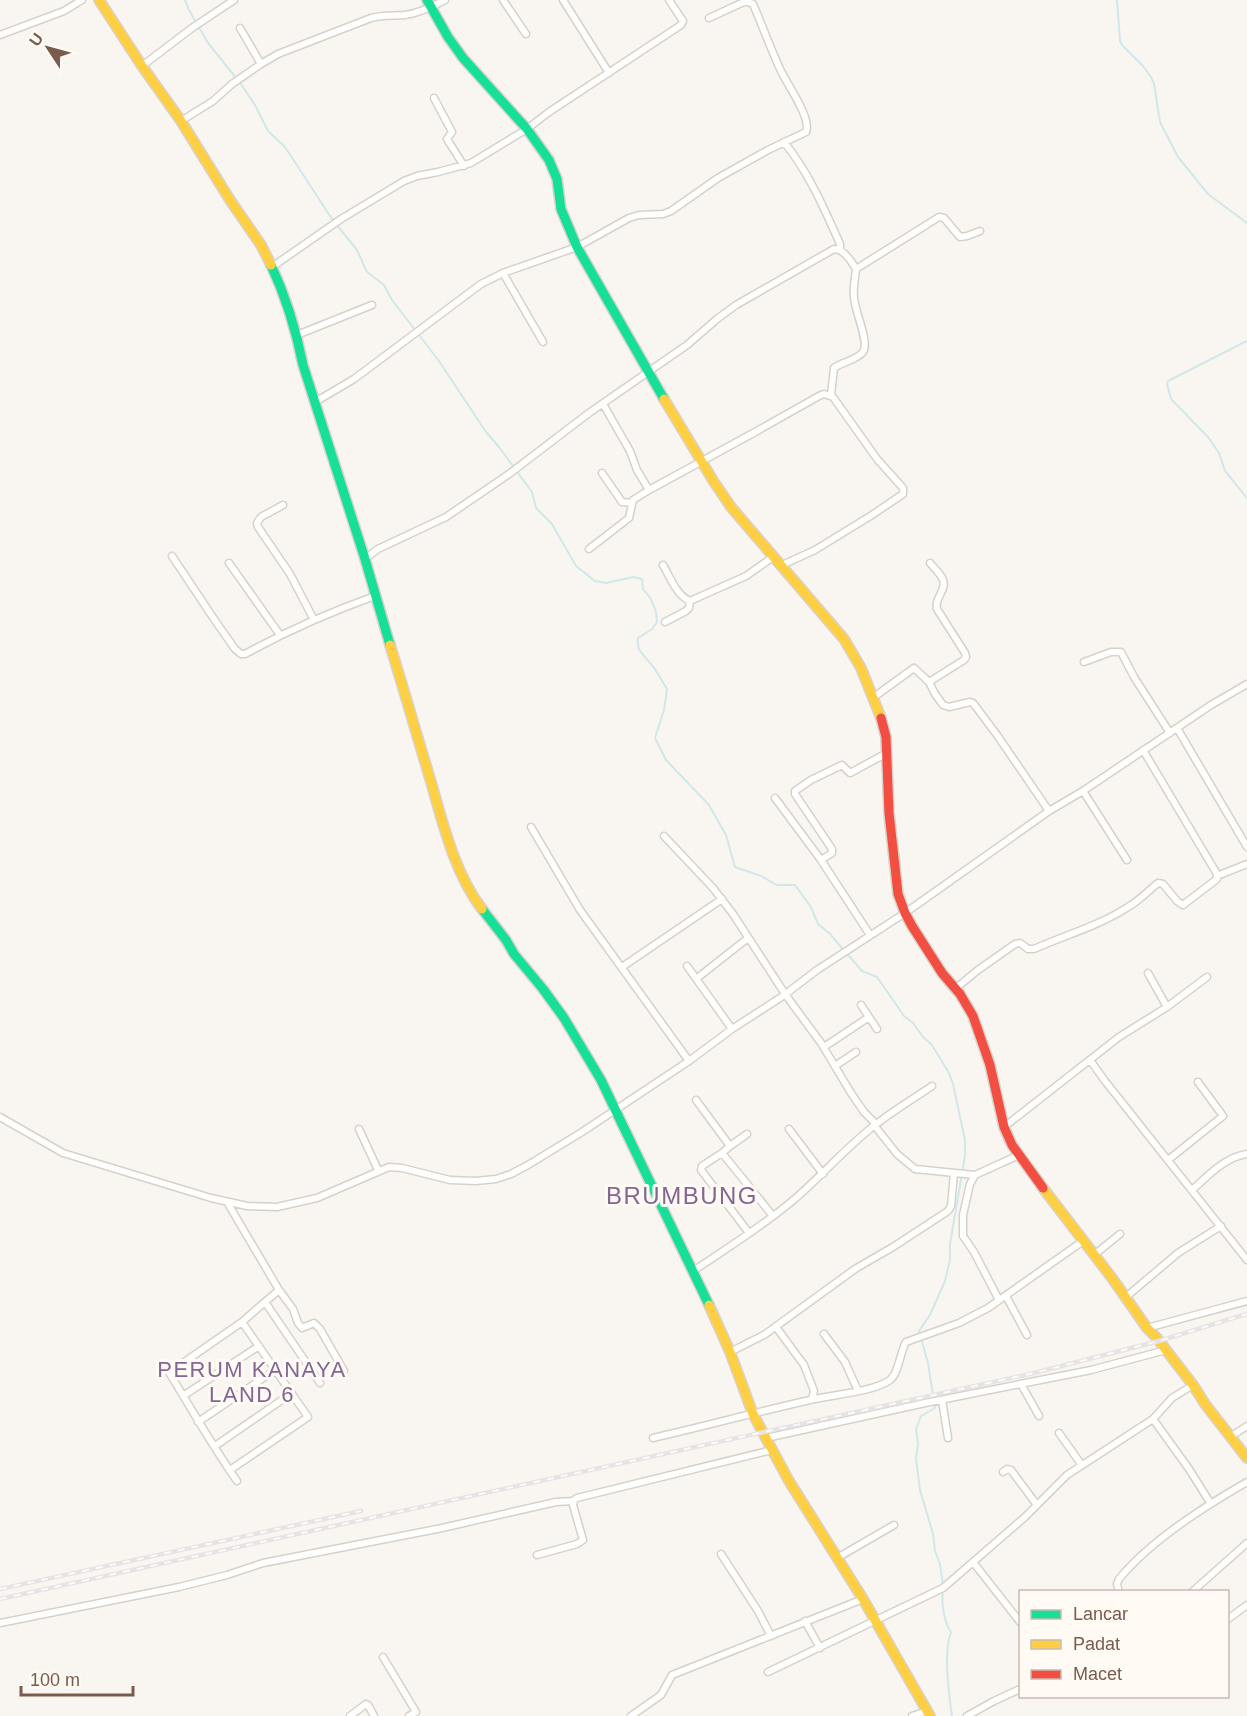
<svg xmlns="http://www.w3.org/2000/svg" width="1247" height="1716" viewBox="0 0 1247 1716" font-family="Arial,sans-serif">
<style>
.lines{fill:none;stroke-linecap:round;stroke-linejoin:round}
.stream{stroke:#d0e8ea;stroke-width:2}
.street-casing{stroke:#d7d1cb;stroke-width:9}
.fast-casing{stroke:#d9d2cb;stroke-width:12}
.slow-casing{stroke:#d9d2cb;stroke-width:12}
.jam-casing{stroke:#d9d2cb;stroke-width:12}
.street{stroke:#fefefd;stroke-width:6}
.fast{stroke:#16e098;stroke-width:9}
.slow{stroke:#ffcf43;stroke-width:9}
.jam{stroke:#f24e42;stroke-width:9}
.rail-casing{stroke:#e6e3e7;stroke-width:4.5}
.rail{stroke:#fffaf3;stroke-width:2;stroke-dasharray:7;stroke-linecap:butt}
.labels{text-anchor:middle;stroke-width:6;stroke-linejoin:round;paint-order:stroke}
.neighbourhood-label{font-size:22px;letter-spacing:1.5px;fill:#846695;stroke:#fffaf3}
.quarter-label{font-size:24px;letter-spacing:1.5px;fill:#846695;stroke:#fffaf3}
</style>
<rect width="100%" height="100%" fill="#f9f5f0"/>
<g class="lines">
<path class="stream" d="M185,0L189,10L208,43L241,84L255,105L268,131L285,147L332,219L357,250L367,272L384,285L392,300L439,361L486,432L499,447L532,492L536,508L552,524L576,566L595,581L606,583L633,577L642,579L643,589L651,599L656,612L657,622L652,629L638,638C636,651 644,655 651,664C657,671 662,681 667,689L664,710L655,738L666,760L709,805L726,835L735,867L761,876L777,885H795L811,907L818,924L830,934L862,971L877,977L904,1016L913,1023L923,1037L932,1045L949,1073L953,1084L965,1140V1156L950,1244V1260L945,1281L930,1315L919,1331L928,1363L935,1408L921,1416L916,1429L918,1443L916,1459L920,1490L933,1534L935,1551L940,1564L943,1585
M1117,0L1120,41L1122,45L1143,66L1151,77L1154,84L1160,122L1178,157L1208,194L1247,223
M1247,341L1168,381L1167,384L1171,399L1208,437L1219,453L1225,471L1247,498
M943,1590C941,1602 944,1623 951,1632C943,1653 949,1694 952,1716"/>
<defs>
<path id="street" d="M503,0L526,34
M563,0L609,73
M240,28L261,64
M0,35L64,11L82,0
M142,66L192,28L234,0
M434,98L452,132L447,139L464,166
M181,121L213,101L232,84L261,64L278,54L371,18C382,15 393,16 405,15C419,13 432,7 445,0
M784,142C809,173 824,208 840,244V250
M272,267L341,219L404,181L417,176L438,172L471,163L527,129L549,112L681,25L683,21L669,0
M856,269L939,217L944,218L960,237L967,236L980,231
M503,273L543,342
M297,335L372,305
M315,402L354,379L481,284L503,273L577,247L629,218L639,215L663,214L671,211L718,178L768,150L806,132C812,118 786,83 780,69C770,47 762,25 753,4L746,1L709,18
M603,404L630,451L637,470L649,490L757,431L819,396L824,394L833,397L877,459L903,488V494L872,515L815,550L780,566
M602,473L622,502L632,503
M283,505L261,517L257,523L258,527L290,574L314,620
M589,549L629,518L633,500L649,490
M172,556L216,622L235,649L241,654H245C287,631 330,612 375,596
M365,559L378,549L446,517L509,474L589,413L687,345L717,319L736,305L834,249C844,249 851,261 856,269C855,278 853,288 854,297C854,310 870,342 863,352C857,360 842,362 834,368L831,395
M229,563L280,635
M663,565C670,577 677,596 690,601L746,576L773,557
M665,622L686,611L689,608L690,601
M1084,662L1111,652H1121L1134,677L1170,733
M929,682L964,660L966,657L965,653L937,609C934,598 947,590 943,580C941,574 934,568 930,563
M874,697L914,668L929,682L935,694L943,705L949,707L970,702L973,703L997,735L1049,811
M1177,728L1247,847
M1083,791L1127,860
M775,798L821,860L870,935
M531,827L580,910L689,1061
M664,836L713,888L733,914L785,994L821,1043L851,1093L864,1112L876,1124
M821,860L832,853V849L795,794V791L811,780L842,765L850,773L887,753
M1217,876L1247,864
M687,966L732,1029
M622,967L722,899
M1148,973L1167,1007
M696,979L748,938
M955,989L978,970L1015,944L1020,943L1028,949H1034C1065,935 1099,926 1128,907C1139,901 1148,891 1158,883L1163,884L1177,901L1183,905L1217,879V874L1143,750
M861,1005L877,1029
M824,1047L869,1017
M1090,1060L1105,1081L1247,1260
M835,1066L856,1052
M696,1100L730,1146L722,1153L773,1216
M0,1117L63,1153L211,1198L247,1206L277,1207L317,1198L389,1167L402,1168L450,1180L476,1181L496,1179L511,1174L528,1165L582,1132L689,1061L732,1029L783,996L817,970L905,913L1049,811L1083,791L1211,705L1247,684
M874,1125L897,1154L915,1169L975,1175
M1004,1127L1119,1037L1167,1007L1207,977
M359,1129L378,1170
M789,1129L823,1174
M730,1146L747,1134
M722,1153L702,1166L701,1170L749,1233
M1168,1160L1223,1116L1198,1082
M1192,1190C1208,1176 1225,1157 1247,1154
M227,1202L279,1290L293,1309L298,1323L302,1328L314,1323L320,1329L344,1371
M1094,1255L1120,1234
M693,1271C726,1249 760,1228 791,1202C820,1178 845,1148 875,1125C893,1111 913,1099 932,1086
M279,1290L265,1302L320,1383
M1006,1296L1027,1335
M1126,1297L1178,1253L1221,1226
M999,1300L974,1252L963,1236V1215L970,1184L975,1175L1019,1155
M776,1327L804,1365L814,1391L812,1399
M1147,1328L1247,1301
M824,1334L845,1362L858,1391
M730,1352L764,1335L855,1269L893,1247L948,1211L951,1206L954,1173
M1021,1384L1039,1416
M183,1396L259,1346
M942,1400L948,1438
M1153,1419L1189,1469L1211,1504
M198,1422L275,1370
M1059,1433L1081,1464
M1230,1437L1247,1426
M653,1438C705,1426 757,1412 810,1400C830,1395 874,1392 890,1380C899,1373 900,1352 906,1342L959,1323L988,1308L1083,1241
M766,1438L925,1403L1091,1370L1166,1350
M215,1446L292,1393
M230,1470L308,1417L242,1322L265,1302
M1003,1472L1007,1469L1011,1470L1037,1505
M237,1481C213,1447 192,1410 170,1374V1372L242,1322
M721,1554L758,1611L771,1636
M537,1555L577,1544L583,1540L573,1505L574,1500L577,1498L772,1450
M837,1558L894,1525
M973,1562L1020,1622
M1119,1592L1117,1584L1119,1579C1150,1541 1205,1506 1247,1482
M1192,1592L1247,1543
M1228,1619L1247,1605
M805,1621L820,1648
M0,1623L179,1587L227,1575L263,1563L442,1528L556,1502L574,1501
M383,1657L416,1712L409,1716
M768,1672L943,1588L1025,1517L1067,1475L1153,1419L1172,1398L1193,1385
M350,1716L366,1704L368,1705L374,1716
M631,1716L661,1695L672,1675L863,1599
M912,1716L927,1711
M967,1716L994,1701L1020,1689"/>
<path id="fast" d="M427,0L448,37L463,58L527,129L549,160L557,179L561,209L577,247L664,399
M271,265C286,297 296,330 303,365L365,559L390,645
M482,909L506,940L514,954L543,989L564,1018L601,1080L709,1305"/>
<path id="slow" d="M99,0L142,66L181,121L230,200L261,245L271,265
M664,399L714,482L731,507L844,639L861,668L881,718
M390,645C404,690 417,736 431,782C443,824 455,874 482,909
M1043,1188L1112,1278L1147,1328L1156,1337L1193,1385L1205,1404L1247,1458
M709,1305L730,1352L753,1414L789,1481L863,1599L930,1716"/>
<path id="jam" d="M881,718L886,737L889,813L898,894L905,913L912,926L942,973L960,994L973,1016L990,1065L1004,1127L1012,1145L1043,1188"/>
</defs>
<use href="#street" class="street-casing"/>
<use href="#fast" class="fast-casing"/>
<use href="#slow" class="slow-casing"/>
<use href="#jam" class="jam-casing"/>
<use href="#street" class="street"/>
<use href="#fast" class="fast"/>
<use href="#slow" class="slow"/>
<use href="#jam" class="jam"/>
<defs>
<path id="rail" d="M0,1589L361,1511
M0,1599L1034,1373L1159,1341L1247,1314"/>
</defs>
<use href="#rail" class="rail-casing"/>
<use href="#rail" class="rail"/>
</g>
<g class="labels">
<g class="neighbourhood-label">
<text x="252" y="1377">PERUM KANAYA<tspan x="252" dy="25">LAND 6</tspan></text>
</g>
<g class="quarter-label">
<text x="682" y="1204">BRUMBUNG</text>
</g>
</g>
<rect x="1019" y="1590" width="210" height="108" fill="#fffaf3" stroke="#cabbb1" stroke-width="1.5"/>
<rect x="1031" y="1610" width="30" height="9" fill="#16e098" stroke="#cabbb1" stroke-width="1.5"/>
<text x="1073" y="1620" font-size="18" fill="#7a5c4d">Lancar</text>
<rect x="1031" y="1640" width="30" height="9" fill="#ffcf43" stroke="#cabbb1" stroke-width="1.5"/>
<text x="1073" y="1650" font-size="18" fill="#7a5c4d">Padat</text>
<rect x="1031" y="1670" width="30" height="9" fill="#f24e42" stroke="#cabbb1" stroke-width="1.5"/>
<text x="1073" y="1680" font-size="18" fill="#7a5c4d">Macet</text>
<g transform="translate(48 48) rotate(306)" stroke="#fffaf3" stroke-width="4.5" paint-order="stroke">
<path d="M0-4.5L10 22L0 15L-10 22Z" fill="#7a5c4d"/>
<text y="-9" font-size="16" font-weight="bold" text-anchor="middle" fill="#7a5c4d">U</text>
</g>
<path d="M21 1686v9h112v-9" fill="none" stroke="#7a5c4d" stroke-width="3"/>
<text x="30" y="1686" font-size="18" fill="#7a5c4d" stroke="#fffaf3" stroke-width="4.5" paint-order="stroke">100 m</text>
</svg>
